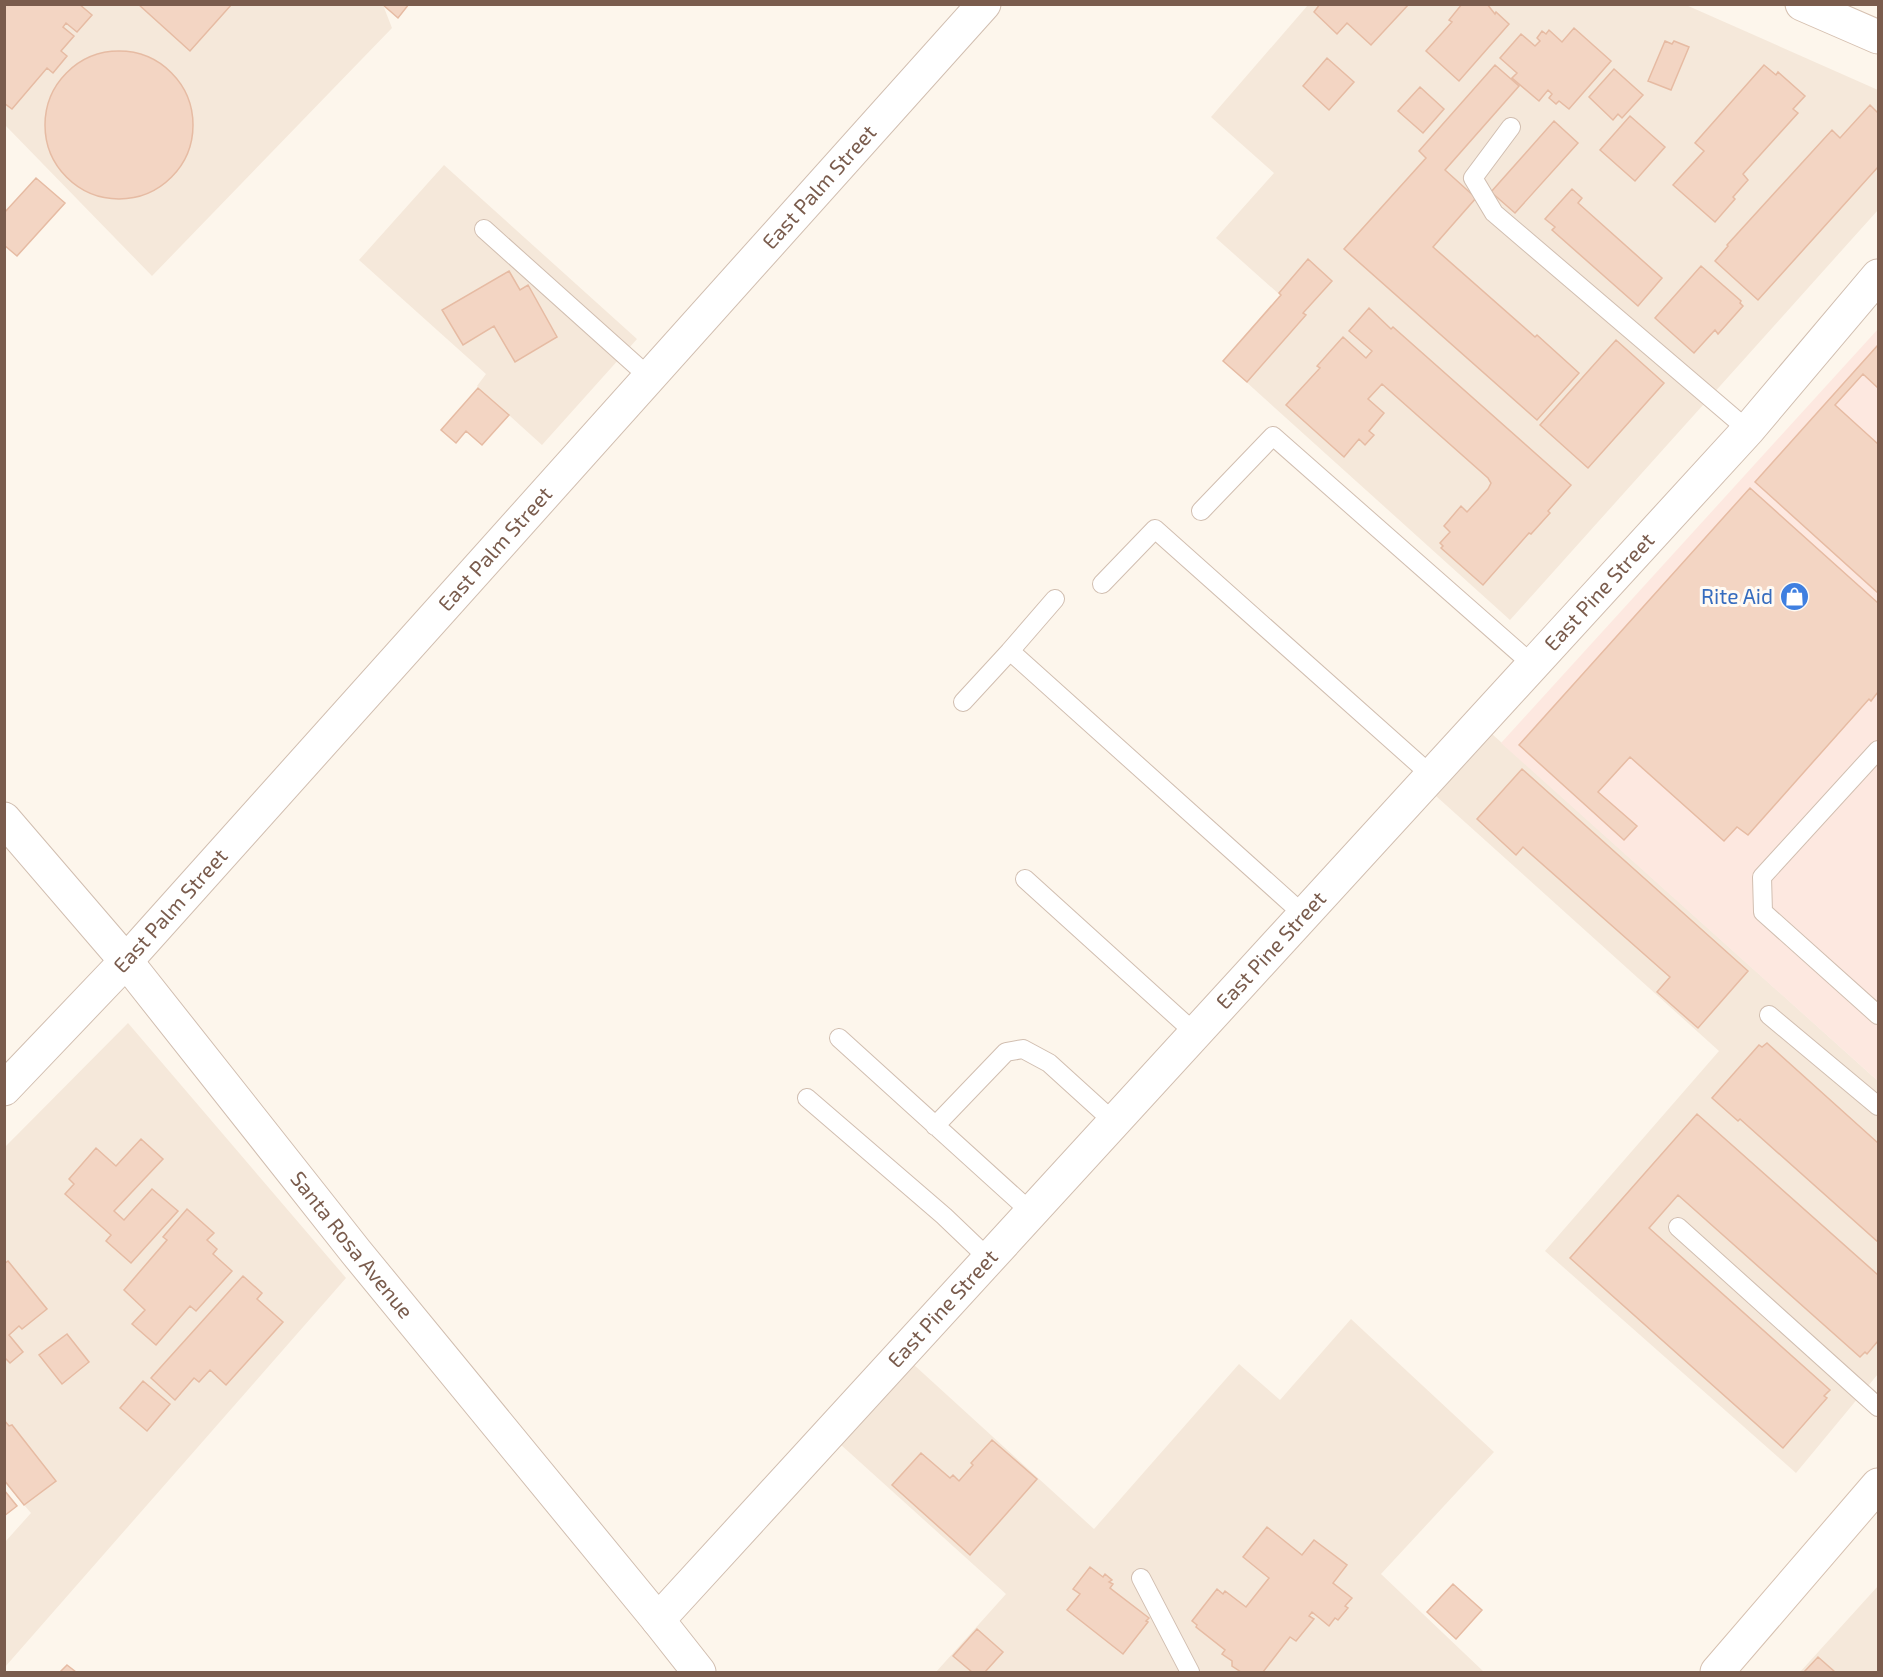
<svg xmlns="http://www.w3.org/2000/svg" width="1883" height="1677" viewBox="0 0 1883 1677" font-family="'Exo 2',sans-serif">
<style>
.residential{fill:#f5e8da}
.commercial{fill:#fde8e0}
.building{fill:#f3d5c3;stroke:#e6bba3;stroke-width:1.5}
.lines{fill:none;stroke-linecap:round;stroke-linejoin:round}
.lane-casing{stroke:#d1beb0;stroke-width:20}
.street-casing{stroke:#d1beb0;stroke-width:35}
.secondary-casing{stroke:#d6c0b0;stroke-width:35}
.lane{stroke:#fff;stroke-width:18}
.street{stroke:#fff;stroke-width:33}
.secondary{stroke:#fff;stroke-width:33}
.labels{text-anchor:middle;stroke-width:6;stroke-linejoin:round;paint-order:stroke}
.street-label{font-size:21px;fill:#7a5c4d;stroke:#fffaf3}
.shop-label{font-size:21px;fill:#366cbe;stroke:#fffaf3;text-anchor:end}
</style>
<rect width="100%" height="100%" fill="#fdf6ec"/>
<path class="residential" d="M5,5H383L392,28L152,276L5,125Z
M1308,5H1686L1878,90V210L1510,620L1223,361L1280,295L1216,238L1274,173L1211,117Z
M444,165L637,339L542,445L477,386L486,374L359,260Z
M1492,734L1878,1081V1374L1796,1473L1545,1251L1719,1051L1436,796Z
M128,1023L346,1278L5,1667V1542L31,1513L5,1483V1147Z
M1351,1319L1494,1452L1381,1574L1484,1672H936L1006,1594L840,1444L913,1364L1094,1529L1239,1364L1280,1400Z
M1878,1586V1672H1800Z"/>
<path class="commercial" d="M1878,329V1081L1501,743Z"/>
<path class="building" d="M4,4H79L92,15L77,32L66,23L63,27L74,36L61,51L67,56L53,73L47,68L12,109L4,103Z
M138,4H232L190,51Z
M382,4H409L398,18Z
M1320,4H1409L1371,45L1347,23L1337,34L1314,12Z
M1462,4H1487L1495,14L1496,12L1509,24L1459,81L1426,51L1452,22L1449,20Z
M1574,28L1611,61L1569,109L1559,101L1556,104L1549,98L1552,94L1548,90L1539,101L1512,78L1517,73L1500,58L1521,34L1535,46L1540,41L1537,38L1542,31L1546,34L1549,30L1562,42Z
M1665,41L1672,44L1674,41L1689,47L1671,90L1648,81Z
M45 125a74 74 0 1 1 148 0a74 74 0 1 1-148 0Z
M1327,58L1354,82L1329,110L1303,86Z
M1495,65L1519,86L1445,170L1476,198L1433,247L1535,337L1537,335L1579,373L1537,420L1344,249L1426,158L1419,151Z
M1764,65L1776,75L1778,72L1805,96L1793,109L1798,113L1743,174L1748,180L1733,197L1735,199L1715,222L1673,185L1704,151L1695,143Z
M1614,69L1643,95L1622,118L1618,114L1613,120L1589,97Z
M1420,87L1444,109L1423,133L1398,111Z
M1870,105L1878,113V167L1758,300L1715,261L1728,246L1727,245L1832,130L1840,138Z
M1630,116L1665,147L1635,181L1600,150Z
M1554,121L1578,143L1515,213L1491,192Z
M36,178L65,203L17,256L4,245V213Z
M1572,189L1582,198L1578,203L1662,278L1638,306L1552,230L1555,227L1545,219Z
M1308,259L1332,281L1303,313L1306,315L1247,382L1223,361L1281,295L1279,293Z
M1701,266L1741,301L1740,303L1743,306L1718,334L1715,330L1694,353L1655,318Z
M509,271L520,290L528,285L557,337L515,362L494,326L463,345L442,310Z
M1369,308L1391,329L1393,327L1571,485L1548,511L1550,513L1531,534L1529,533L1483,585L1441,548L1443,546L1440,543L1450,532L1444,526L1461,506L1467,512L1488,489L1491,483L1488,478L1382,384L1368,399L1384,413L1369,431L1374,435L1365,445L1359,439L1344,457L1286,405L1320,368L1317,366L1343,337L1366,358L1372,351L1349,331Z
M1616,340L1664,383L1588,468L1540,425Z
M1878,345V388L1863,374L1835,405L1878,444V593L1755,482Z
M478,388L509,415L482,445L466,431L456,443L441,430Z
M1750,488L1878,603V692L1871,701L1869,699L1748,835L1737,827L1724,841L1630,757L1598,792L1637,826L1624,840L1519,745Z
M1522,769L1748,971L1698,1028L1657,992L1670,977L1523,847L1516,855L1477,819Z
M1767,1043L1878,1143V1242L1740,1119L1738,1121L1712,1098L1759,1045L1762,1047Z
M1697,1114L1878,1275V1341L1867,1354L1865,1352L1860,1357L1678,1195L1649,1228L1830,1390L1824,1396L1827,1398L1783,1448L1570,1258Z
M141,1139L163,1159L114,1211L124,1220L152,1189L178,1211L131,1263L106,1241L111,1235L65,1194L74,1184L69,1179L96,1148L116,1166Z
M187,1209L214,1233L207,1240L217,1249L213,1254L232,1271L196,1311L190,1306L156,1345L132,1324L145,1310L124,1290L167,1240L163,1237Z
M8,1261L47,1309L22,1329L19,1326L9,1335L23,1352L10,1363L4,1357V1264Z
M243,1276L262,1293L257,1299L283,1322L226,1385L210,1370L199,1382L194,1378L175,1400L151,1378Z
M67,1334L89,1362L62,1384L39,1355Z
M143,1381L170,1404L147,1431L120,1408Z
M4,1420L9,1426L12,1425L56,1481L24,1505L4,1480Z
M992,1440L1037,1479L970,1555L892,1485L921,1453L950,1478L953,1475L959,1481L973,1465L971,1463Z
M4,1490L17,1506L4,1516Z
M1267,1527L1302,1555L1314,1540L1347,1565L1333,1583L1352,1598L1345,1606L1348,1608L1338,1620L1335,1618L1329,1626L1312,1612L1309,1616L1314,1619L1296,1641L1290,1637L1263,1672H1241L1232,1666V1661L1222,1654L1225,1650L1196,1627L1197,1625L1192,1621L1217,1589L1223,1594L1225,1591L1246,1607L1269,1578L1243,1557Z
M1090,1567L1103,1577L1105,1574L1112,1580L1109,1582L1113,1584L1110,1588L1149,1618L1146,1621L1148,1622L1123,1654L1067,1610L1080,1594L1073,1589Z
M1453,1584L1482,1610L1456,1639L1427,1612Z
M977,1629L1003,1652L985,1672H972L953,1656Z
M1818,1657L1835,1672H1804Z
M67,1665L76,1672H60Z"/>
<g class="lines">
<defs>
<path id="lane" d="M1511,127L1473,178L1494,213L1748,430
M484,229L649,377
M1201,511L1273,436L1533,665
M1102,584L1155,529L1431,775
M1055,599L1010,651L1304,915
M963,702L1010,651
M1878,750L1762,877L1763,912L1878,1015
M1025,879L1195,1033
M1769,1015L1878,1106
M839,1038L1032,1213
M807,1098L944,1216L989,1259
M935,1126L1006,1052L1023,1049L1049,1063L1114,1122
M1678,1227L1878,1407
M1141,1578L1190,1672"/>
<g id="street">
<path id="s1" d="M4,819L126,961L356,1252L658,1620L699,1672"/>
<path id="s2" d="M4,1089L126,961L984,4"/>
<path id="s3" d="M658,1620L1748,430L1878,276"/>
</g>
<path id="secondary" d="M1802,4L1878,37
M1717,1672L1878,1485"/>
</defs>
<use href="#lane" class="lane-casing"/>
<use href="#street" class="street-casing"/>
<use href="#secondary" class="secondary-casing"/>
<use href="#lane" class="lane"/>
<use href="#street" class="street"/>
<use href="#secondary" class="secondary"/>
</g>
<defs>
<symbol id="shop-disc" viewBox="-11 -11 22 22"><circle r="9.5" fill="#3f7fe0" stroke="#fffaf3"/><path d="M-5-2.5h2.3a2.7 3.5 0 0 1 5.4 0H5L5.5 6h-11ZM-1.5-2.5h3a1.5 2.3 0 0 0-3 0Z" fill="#fff"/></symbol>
</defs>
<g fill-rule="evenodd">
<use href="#shop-disc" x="1778" y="580" width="33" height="33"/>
</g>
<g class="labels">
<g class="street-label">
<text dy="7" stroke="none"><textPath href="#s2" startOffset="1216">East Palm Street</textPath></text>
<text dy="7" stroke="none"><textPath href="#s2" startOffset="730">East Palm Street</textPath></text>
<text dy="7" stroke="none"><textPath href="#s3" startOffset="1394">East Pine Street</textPath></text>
<text dy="7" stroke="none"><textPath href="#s2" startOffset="244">East Palm Street</textPath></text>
<text dy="7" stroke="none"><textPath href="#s3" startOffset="908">East Pine Street</textPath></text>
<text dy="7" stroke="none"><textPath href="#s1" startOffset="550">Santa Rosa Avenue</textPath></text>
<text dy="7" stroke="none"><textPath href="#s3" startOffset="422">East Pine Street</textPath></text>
</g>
<g class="shop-label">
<text x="1773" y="604">Rite Aid</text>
</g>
</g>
<rect width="1883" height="1677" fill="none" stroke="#7a5c4d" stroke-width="12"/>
</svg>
